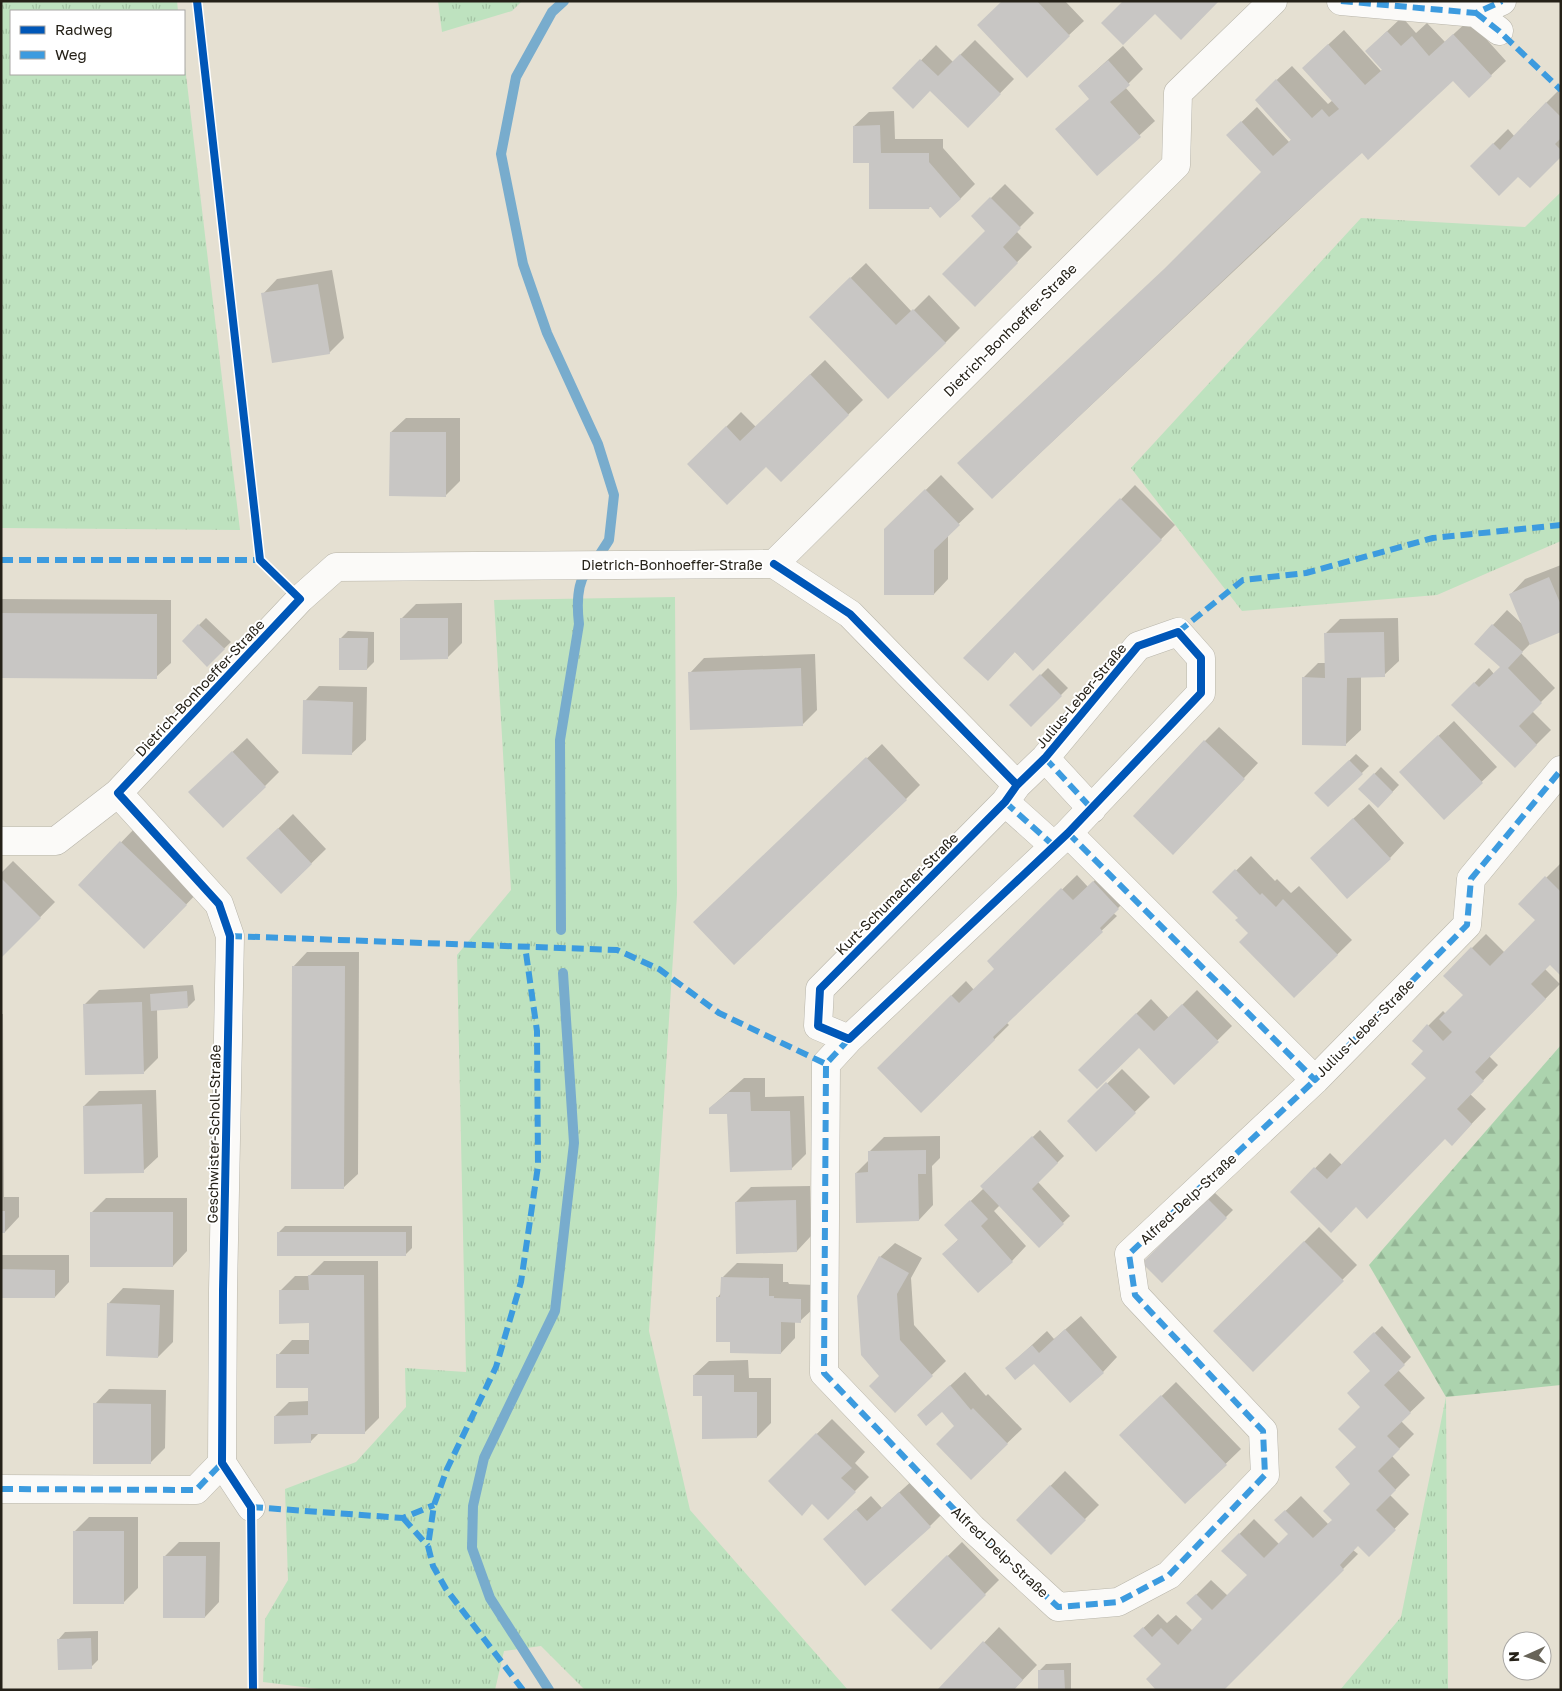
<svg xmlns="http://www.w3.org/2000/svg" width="1562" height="1691" viewBox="0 0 1562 1691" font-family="'Golos Text',sans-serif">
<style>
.grass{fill:url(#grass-tufts)}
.forest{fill:url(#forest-firs)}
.shadow{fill:#0003}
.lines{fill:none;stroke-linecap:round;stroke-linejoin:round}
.stream{stroke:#78accd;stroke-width:10}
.building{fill:#c8c6c4}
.minor-casing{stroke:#b8b5aa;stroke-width:29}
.minor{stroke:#fbfaf8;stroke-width:28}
.quiet{stroke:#3c9bdf;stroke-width:6;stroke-dasharray:12 6;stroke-linecap:butt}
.cycleway-casing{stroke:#fff;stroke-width:11}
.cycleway{stroke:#0057b8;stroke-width:8}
.labels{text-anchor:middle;stroke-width:4;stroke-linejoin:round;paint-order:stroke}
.street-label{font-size:14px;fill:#252118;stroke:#fff}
</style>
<defs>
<pattern id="grass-tufts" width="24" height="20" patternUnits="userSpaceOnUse" patternTransform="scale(1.25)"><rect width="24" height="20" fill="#bee2bf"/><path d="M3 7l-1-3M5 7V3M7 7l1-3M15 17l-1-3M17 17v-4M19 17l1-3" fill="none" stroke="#a3c2a3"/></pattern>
<pattern id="forest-firs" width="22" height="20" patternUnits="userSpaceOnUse" patternTransform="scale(1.25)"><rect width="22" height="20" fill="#acd3ae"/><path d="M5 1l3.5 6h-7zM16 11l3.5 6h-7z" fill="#94b595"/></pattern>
</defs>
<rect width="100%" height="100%" fill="#e5e0d2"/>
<path class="grass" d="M1,1H177L178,11H11V74H184V58L240,530L1,528Z
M438,1H522L512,11L442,32Z
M1561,192V541L1437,595L1242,611L1131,468L1361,218L1525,227Z
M675,597L677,895L649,1331L690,1510L848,1690H585L541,1646L504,1651L495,1690H327L263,1682L265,1619L288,1580L285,1489L356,1462L406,1407L405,1368L466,1372L457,955L511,890L494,600Z
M1446,1397L1448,1690H1340L1401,1617Z"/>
<path class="forest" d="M1561,1045V1385L1446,1397L1369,1265Z"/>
<path class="shadow" d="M1003,1H1065L1084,21L1069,35Z
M1402,17L1416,33L1427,23L1445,42L1469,20L1506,61L1469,96L1453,79L1362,151L992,498L1180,255L1263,172L1228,135L1257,107L1289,142L1292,139L1271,85L1292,66L1328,104L1333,100L1318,54L1344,30L1381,71L1383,69L1381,37Z
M975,40L1014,79L968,126L931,89L894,88L936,45L953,62Z
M1123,46L1143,69L1125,87L1155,121L1097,174L1090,98L1079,86Z
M1561,88V156L1518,175L1471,166L1508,129L1515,137L1528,124L1527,122Z
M894,111L895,139H943V148L975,184L960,199L929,207L870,162L854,126L869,112Z
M1005,184L1034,213L1016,231L1032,247L975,305L986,231L973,216Z
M866,263L912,312L929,295L960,328L945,343L826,302Z
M332,270L344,338L329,353L263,294L277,279Z
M825,360L863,400L781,481L766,466L689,464L741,412L756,427Z
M406,418H460V481L445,496L391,432Z
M941,475L974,509L948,534V579L934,594L885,530Z
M1135,485L1175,525L1033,669L992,630Z
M1561,565V631L1530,644L1521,653L1555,688L1532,711L1551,730L1515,766L1453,705L1489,668L1494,674L1501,667L1476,643L1507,610L1522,624L1511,594L1525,579Z
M1,599L171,600V663L156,677H1Z
M462,603V643L447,658L401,619L416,604Z
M206,618L231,642L207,665L183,641Z
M1398,618L1399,661L1384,675L1361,676V730L1346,744L1303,678L1318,663H1326L1325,634L1340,619Z
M348,631L374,632V662L367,669L341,638Z
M815,654L817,710L802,725L690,673L704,658Z
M1048,668L1068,688L1031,725L1011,705Z
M319,686L367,687L366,740L351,754L305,701Z
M1454,721L1497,767L1444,818L1415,758Z
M1219,727L1258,763L1188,838L1205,741Z
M247,738L279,772L265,786L205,778Z
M882,744L920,785L906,799L710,908Z
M1356,754L1369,766L1328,806L1316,793Z
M1381,767L1399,785L1378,807L1360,789Z
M1369,804L1404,843L1390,858L1326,844Z
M293,814L326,849L281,893L248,858Z
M136,827L200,890L159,933L80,885Z
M1251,856L1275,881L1277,879L1291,893L1299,886L1352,940L1294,997L1240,918L1214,892Z
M13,861L55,902L1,957V873Z
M1561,863V974L1550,963L1545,969L1560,984L1489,1056L1498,1065L1470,1094L1486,1109L1452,1144L1445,1137L1356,1206L1292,1192L1330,1153L1342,1165L1427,1078L1424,1051L1413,1041L1443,1011L1446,1014L1465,995L1444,976L1486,934L1505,953L1537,920L1520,904Z
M1077,875L1088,887L1100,875L1125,901L1113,913L1117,916L1006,1022L1009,1025L921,1112L879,1068L966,981L974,990L996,969L989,961Z
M307,952H359L358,1174L343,1188L293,967Z
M193,985L195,1000L188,1007L157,1009L158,1058L144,1072L84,1005L99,990Z
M1197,990L1232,1026L1174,1083L1139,1047L1080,1070L1151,999L1169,1018Z
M1,1014H3L4,1197H19V1217L5,1232H1Z
M1122,1069L1150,1097L1096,1150L1069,1121Z
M744,1078H765V1097L804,1096L806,1154L791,1169L729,1113L710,1108Z
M156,1090L158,1157L143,1171L84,1106L99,1091Z
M1040,1130L1064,1156L1038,1182L1070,1216L1039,1246L1000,1205L994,1211L1026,1246L1012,1261L944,1254L959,1239L946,1225L984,1188L982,1186Z
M940,1136V1158L932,1166L933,1205L919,1220L856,1173L869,1160V1152L884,1137Z
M810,1186L811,1236L797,1251L736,1202L751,1187Z
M1214,1192L1233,1210L1162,1281L1144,1263Z
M106,1198H187V1251L173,1266L91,1213Z
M285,1226H412V1248L405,1255L278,1233Z
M1319,1227L1357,1265L1253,1370L1215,1331Z
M895,1243L922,1258L911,1278L914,1325L946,1361L895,1411L881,1376L880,1257Z
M1,1255H69V1282L55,1297H1Z
M324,1261H378L379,1418L365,1432L319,1433L310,1442L275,1416L289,1402L309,1401V1387L278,1355L292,1340H310V1322L280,1291L295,1276H309Z
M737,1263L783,1264V1282H788L789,1284L815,1285V1307L800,1321H795V1338L781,1353L731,1341L718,1297L721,1293L722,1278Z
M123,1288L174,1290L173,1342L158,1357L109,1303Z
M1081,1316L1117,1357L1103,1372L1034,1362L1007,1368L1047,1331L1054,1339Z
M1382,1326L1411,1357L1398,1370L1425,1398L1401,1421L1414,1434L1392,1456L1410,1475L1390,1495L1409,1514L1369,1555L1358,1545L1353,1550L1358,1554L1222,1690L1163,1664L1135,1636L1158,1614L1167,1623L1176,1615L1193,1631L1204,1619L1196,1595L1211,1580L1228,1596L1248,1575L1223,1551L1254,1519L1279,1544L1289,1534L1276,1520L1301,1496L1328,1524L1333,1520L1352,1484L1362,1407L1372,1370L1355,1352Z
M748,1360L749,1378H771V1423L757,1437L704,1394L694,1375L709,1361Z
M965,1372L986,1396L988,1394L1022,1429L971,1478L956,1426L942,1410L918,1415Z
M1176,1382L1241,1449L1185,1503L1136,1421Z
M109,1389L166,1390L165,1448L150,1463L95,1404Z
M832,1419L865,1452L855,1463L869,1477L828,1518L813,1503L769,1481Z
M1065,1471L1099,1505L1051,1553L1017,1520Z
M915,1478L944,1512L930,1526L839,1525L871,1496L882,1508Z
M89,1517H138V1588L124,1602L74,1532Z
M179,1542H220L219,1602L205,1617L165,1556Z
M962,1542L999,1580L931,1648L893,1610Z
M999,1627L1037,1665L1013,1690H939Z
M98,1631V1660L91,1667L58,1640L65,1632Z
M1071,1663V1690H1039V1671L1046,1664Z
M1107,1689H1130V1690H1107Z"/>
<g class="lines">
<path class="stream" d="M564,1L552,12L516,77L501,154L523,264L547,333L598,444L614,495L609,540L600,554
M561,930L560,740L579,624C577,607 576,586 586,572
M549,1690L490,1598L472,1548L473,1506L484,1458L555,1311L574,1143L563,973"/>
</g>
<path class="building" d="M1002,1H1037L1070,36L1027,78L977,25Z
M1123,1H1219L1181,40L1155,14L1123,45L1101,23Z
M1387,31L1401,46L1412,36L1429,56L1453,34L1492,76L1469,98L1453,81L1368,160L1362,153L1270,236L992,499L957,463L1164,269L1261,172L1226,135L1241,121L1273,156L1291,140L1255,100L1276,79L1312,118L1322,109L1329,117L1339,109L1302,68L1328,44L1365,85L1382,70L1365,51Z
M960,54L1001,94L968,128L930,91L913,109L892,88L920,59L938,76Z
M1108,60L1130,85L1110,102L1141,137L1097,176L1055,129L1089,99L1078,86Z
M1546,102L1561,117V138L1555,144L1561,150V157L1530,188L1518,177L1499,196L1470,166L1493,143L1500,150Z
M880,125L881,153H929V162L961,199L940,218L930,206L929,209H869V163H853V126Z
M990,197L1021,228L1003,247L1018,263L975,307L942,274L985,231L971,216Z
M850,277L896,325L913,309L946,343L888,399L809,317Z
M318,284L330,354L272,363L261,293Z
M810,374L849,415L781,482L766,467L727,505L687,464L726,426L740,441Z
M390,432H446V497L389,496Z
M925,489L960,525L934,550V595H884V529Z
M1120,498L1162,540L1033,671L1015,652L988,681L963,658Z
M1549,577L1561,605V632L1530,645L1509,594Z
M1,613L157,614V679L1,678Z
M400,618H448V659L400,660Z
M198,624L225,649L207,667L182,641Z
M1492,624L1523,652L1508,668L1542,703L1519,726L1537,745L1515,768L1451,705L1474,682L1479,687L1500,667L1474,644Z
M1384,632L1385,677L1347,678L1346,746L1302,745V677L1325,678L1324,633Z
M339,638H368L367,670H339Z
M801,668L803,726L690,730L688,672Z
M1040,674L1062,696L1031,727L1009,705Z
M303,700L353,702L352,755L302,754Z
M1438,735L1483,783L1444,820L1399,772Z
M1204,740L1245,779L1173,855L1133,816Z
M232,751L266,787L223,828L188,792Z
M866,757L907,800L734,965L693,922Z
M1349,760L1363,774L1328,807L1314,793Z
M1374,773L1393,792L1378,808L1358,789Z
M1353,818L1391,859L1347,899L1310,858Z
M278,828L312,864L281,894L246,858Z
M120,841L187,905L144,949L78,885Z
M1235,869L1260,895L1262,893L1276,907L1283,899L1338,955L1294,998L1239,942L1248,933L1235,920L1238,918L1212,892Z
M1545,876L1561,892V976L1550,965L1531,984L1546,999L1475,1072L1484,1081L1457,1109L1472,1124L1452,1146L1445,1139L1367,1219L1356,1207L1331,1233L1290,1192L1314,1167L1327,1179L1426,1078L1411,1064L1423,1051L1412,1041L1427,1024L1443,1041L1452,1032L1439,1019L1463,995L1443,976L1471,947L1490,966L1535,920L1518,904Z
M1,878L41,918L1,958Z
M1093,881L1119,909L1100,928L1103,932L993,1037L995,1040L921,1113L877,1068L951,995L959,1003L994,969L987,961L1061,888L1073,900Z
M292,966H345L344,1189H291Z
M187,991L188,1008L151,1011L150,994Z
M142,1002L144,1074L85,1075L83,1004Z
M1182,1004L1219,1042L1174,1085L1139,1048L1097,1089L1078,1070L1136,1013L1154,1031Z
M1106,1082L1136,1113L1096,1152L1067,1121Z
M729,1092H750L751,1111H790L792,1170L730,1172L727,1114H709V1108Z
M142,1104L144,1173L84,1174L83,1106Z
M1032,1136L1058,1163L1032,1189L1064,1224L1039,1248L980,1186Z
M926,1150V1174H918L919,1221L856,1223L855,1173L868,1172V1151Z
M1207,1198L1227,1218L1162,1283L1142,1263Z
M796,1200L797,1252L736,1254L735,1202Z
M970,1200L988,1219L981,1226L1013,1262L978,1293L942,1254L958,1240L944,1225Z
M1,1211H5V1233H1Z
M90,1212H173V1267H90Z
M277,1232H406V1256H277Z
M1304,1241L1344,1281L1253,1372L1213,1331Z
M879,1256L909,1273L897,1294L900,1340L933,1376L895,1413L869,1386L879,1376L861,1355L857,1296Z
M1,1269L55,1270V1298H1Z
M308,1275H364L365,1434H311V1443L274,1444V1416L308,1415V1388H276V1354H309V1323L279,1324V1290H309Z
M721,1277L769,1278V1296H774V1298L801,1299V1323L781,1322V1354L730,1353V1342H716V1297H720Z
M107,1303L160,1305L158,1358L106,1356Z
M1065,1329L1104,1373L1070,1403L1034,1364L1015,1380L1005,1368L1032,1345L1039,1353Z
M1374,1332L1405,1365L1384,1385L1411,1413L1387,1436L1400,1449L1378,1471L1396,1490L1376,1510L1396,1530L1369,1557L1358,1546L1340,1565L1344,1570L1224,1690H1156L1146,1679L1161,1664L1133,1636L1143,1627L1152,1637L1161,1628L1178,1645L1202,1619L1186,1603L1196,1594L1212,1610L1247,1575L1221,1551L1239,1533L1264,1558L1288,1534L1274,1520L1285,1510L1313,1538L1332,1520L1323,1511L1350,1484L1335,1467L1356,1447L1338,1429L1360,1407L1347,1393L1370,1371L1353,1352Z
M693,1375H734V1392H757V1438L702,1439V1396H693Z
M950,1385L971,1410L973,1408L1008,1444L971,1480L936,1444L954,1426L942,1412L926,1426L917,1415Z
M1161,1395L1227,1465L1185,1504L1119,1435Z
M93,1403L151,1404V1464H93Z
M816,1433L852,1468L841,1478L856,1492L828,1520L812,1504L802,1516L768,1481Z
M1050,1485L1086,1520L1051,1555L1016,1520Z
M899,1492L931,1527L865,1586L823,1539L856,1509L867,1521Z
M73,1531H124V1604H73Z
M947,1555L986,1595L931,1650L891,1610Z
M163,1556H206L205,1618H163Z
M91,1638L92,1669L58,1670L57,1639Z
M983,1641L1023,1680L1014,1690H937Z
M1038,1670H1064L1065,1690H1038Z"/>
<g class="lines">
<defs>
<path id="minor" d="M1341,1L1476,13L1502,1
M1476,13L1499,31
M774,564L850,614L1017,785L1005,802L820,989L818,1026L849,1039L1068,833L1201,693V658L1178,632L1138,646L1045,758L1017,785
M1045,758L1092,809
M118,793L219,904L230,936L223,1291L222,1463L251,1507
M1005,802L1054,846
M1068,833L1315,1080L1467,925L1471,879L1561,770
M1,841H56L118,793L300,599L336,567L774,564L1176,165L1178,93L1273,1
M849,1039L826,1064L824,1373L972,1528L1058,1607L1118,1602L1169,1575L1265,1475L1263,1431L1135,1295L1129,1254L1315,1080
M1,1489L196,1490L222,1463"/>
</defs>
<use href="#minor" class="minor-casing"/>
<use href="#minor" class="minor"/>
<path class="quiet" d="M1341,1L1476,13L1502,1
M1476,13L1499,31L1561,90
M1,560H260
M1178,632L1243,580L1306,573L1433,538L1561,525
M1045,758L1092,809
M1005,802L1054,846
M1068,833L1315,1080L1467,925L1471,879L1561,770
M230,936L617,950L659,969L719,1013L826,1064
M849,1039L826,1064L824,1373L972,1528L1058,1607L1118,1602L1169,1575L1265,1475L1263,1431L1135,1295L1129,1254L1315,1080
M1,1489L196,1490L222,1463
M251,1507L403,1518L434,1505
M403,1518L428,1546
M523,1690L446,1589L433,1566L428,1546L434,1505L447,1469L496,1367L521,1282L538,1166L537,1031L525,946"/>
<defs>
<path id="cycleway" d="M197,1L260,560L300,599L118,793L219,904L230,936L223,1291L222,1463L251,1507L253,1690
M774,564L850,614L1017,785L1005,802L820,989L818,1026L849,1039L1068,833L1201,693V658L1178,632L1138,646L1045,758L1017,785"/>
</defs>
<use href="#cycleway" class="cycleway-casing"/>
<use href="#cycleway" class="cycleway"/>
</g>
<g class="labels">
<g class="street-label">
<text transform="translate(1010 330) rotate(-45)" y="5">Dietrich-Bonhoeffer-Straße</text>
<text x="672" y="570">Dietrich-Bonhoeffer-Straße</text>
<text transform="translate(200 688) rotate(-47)" y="5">Dietrich-Bonhoeffer-Straße</text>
<text transform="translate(1081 696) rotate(-50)" y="5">Julius-Leber-Straße</text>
<text transform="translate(897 894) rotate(-45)" y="5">Kurt-Schumacher-Straße</text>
<text transform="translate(1365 1028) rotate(-45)" y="5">Julius-Leber-Straße</text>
<text transform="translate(214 1134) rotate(-89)" y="5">Geschwister-Scholl-Straße</text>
<text transform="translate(1188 1199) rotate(-43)" y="5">Alfred-Delp-Straße</text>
<text transform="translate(1000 1552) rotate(43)" y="5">Alfred-Delp-Straße</text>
</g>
</g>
<rect width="1562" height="1691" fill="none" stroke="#252118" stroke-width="5"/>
<rect x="10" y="10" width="175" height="65" fill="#ffffff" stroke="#a8a6a3"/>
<rect x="20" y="26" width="25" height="8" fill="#0057b8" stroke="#a8a6a3"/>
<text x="55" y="35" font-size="15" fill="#252118">Radweg</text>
<rect x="20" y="51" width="25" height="8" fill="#3c9bdf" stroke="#a8a6a3"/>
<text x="55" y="60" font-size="15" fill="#252118">Weg</text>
<g transform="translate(1527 1656) rotate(267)"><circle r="24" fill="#ffffff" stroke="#a8a6a3"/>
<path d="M0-4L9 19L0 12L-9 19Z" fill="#686459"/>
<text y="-8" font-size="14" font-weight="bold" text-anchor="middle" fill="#252118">N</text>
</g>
</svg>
